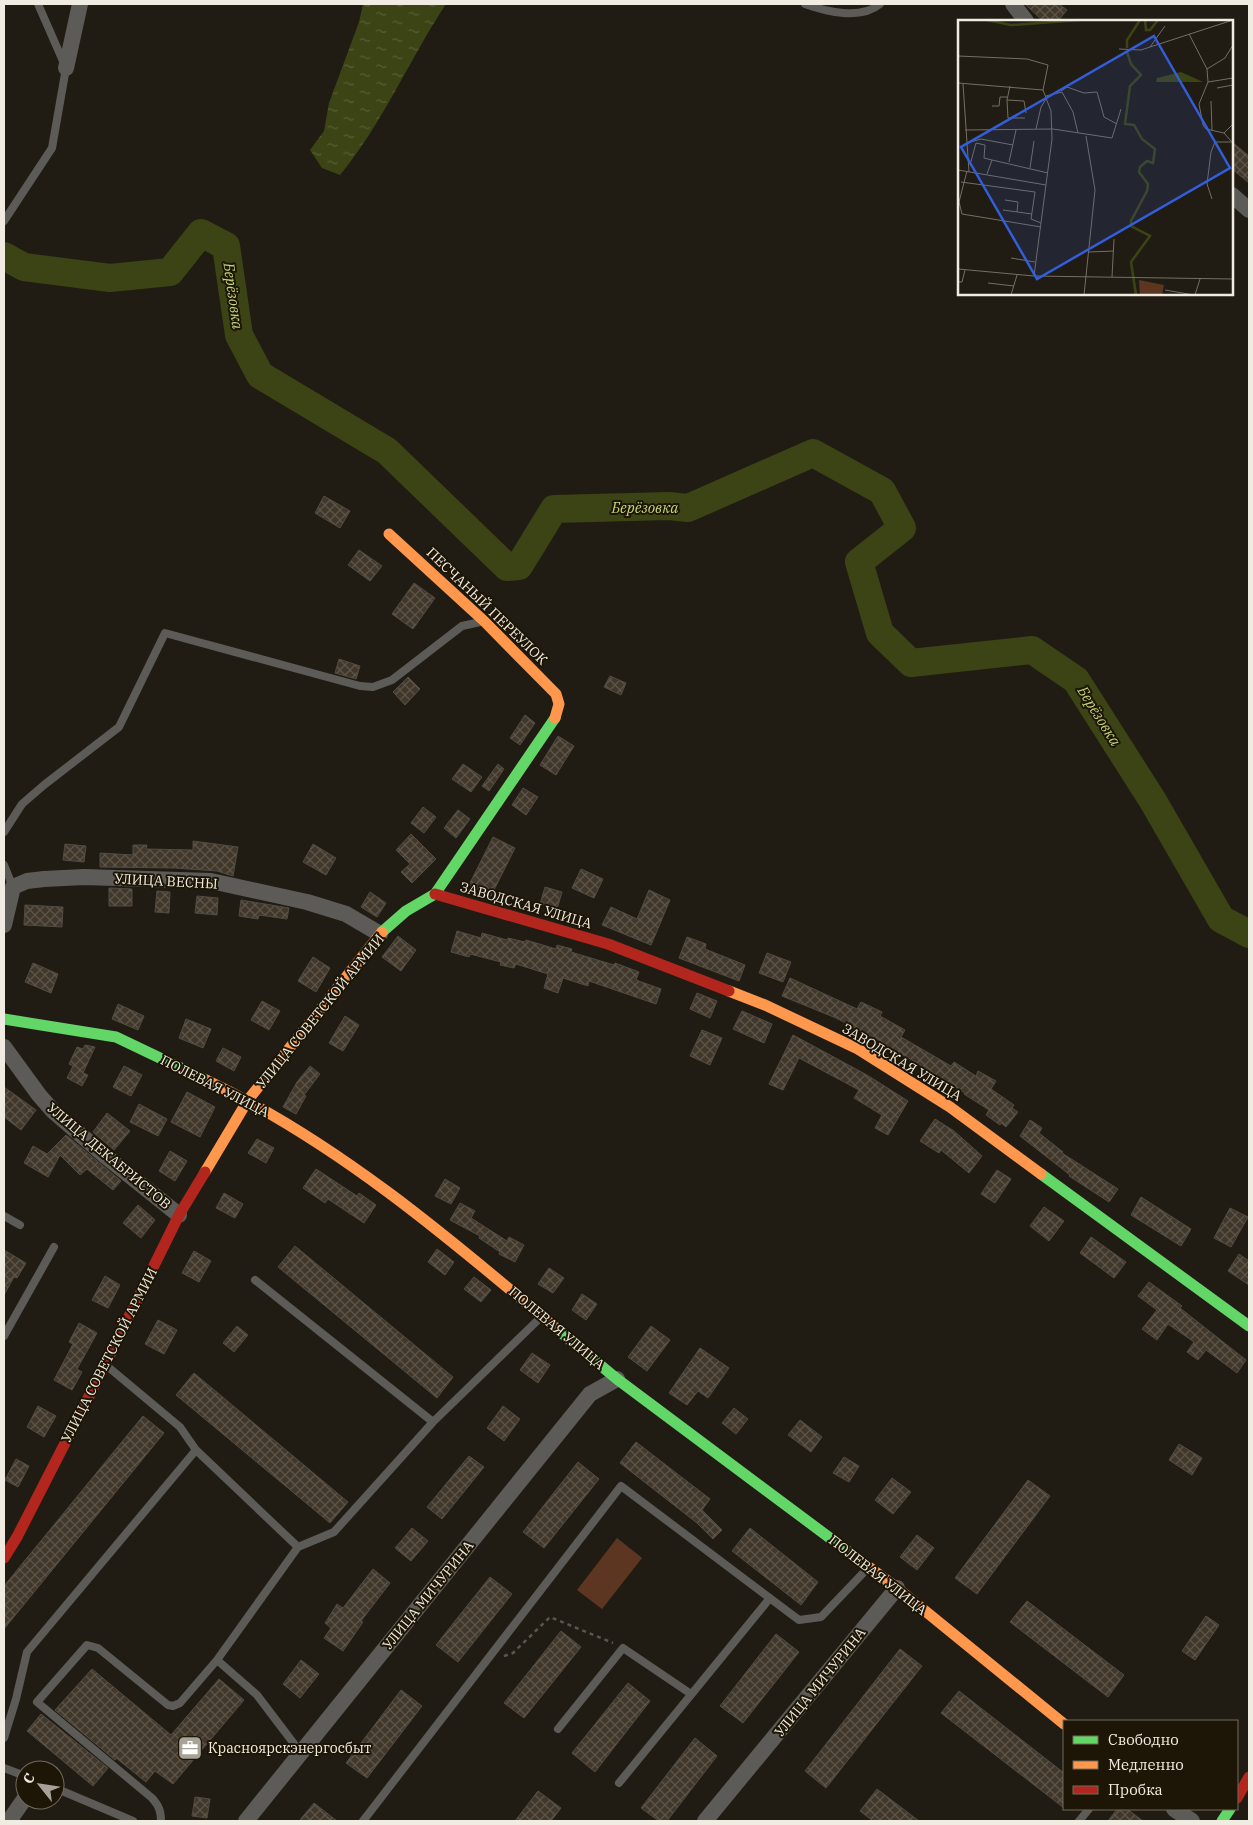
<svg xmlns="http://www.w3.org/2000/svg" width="1253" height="1825" viewBox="0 0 1253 1825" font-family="'IBM Plex Serif',serif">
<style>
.green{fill:#5d3621}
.water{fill:url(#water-ripples)}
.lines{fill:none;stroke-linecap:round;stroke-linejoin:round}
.river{stroke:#3c4415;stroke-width:28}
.building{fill:url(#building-cross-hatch);stroke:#504b44}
.path{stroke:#585651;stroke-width:2.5;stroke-dasharray:4 4;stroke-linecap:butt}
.lane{stroke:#5c5b57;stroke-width:8}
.street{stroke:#5c5b57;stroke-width:16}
.fast{stroke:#63d668;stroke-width:11}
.slow{stroke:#ff974d;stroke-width:11}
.jam{stroke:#b3261e;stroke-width:11}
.labels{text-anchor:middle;stroke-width:4;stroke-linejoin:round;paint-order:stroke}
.street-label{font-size:14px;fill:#f1ece1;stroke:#1d1505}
.poi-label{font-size:14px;fill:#f1ece1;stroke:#1d1505;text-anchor:start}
.water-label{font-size:15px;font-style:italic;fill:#c2d778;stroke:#1d1505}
.inset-river{fill:none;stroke:#3c4415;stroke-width:2.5}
.inset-road{fill:none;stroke:#746f65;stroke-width:1}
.view{fill:#325ed9;fill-opacity:0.15;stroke:#325ed9;stroke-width:2.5}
.inset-edge{fill:none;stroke:#f1ece1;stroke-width:2.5}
</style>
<defs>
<pattern id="water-ripples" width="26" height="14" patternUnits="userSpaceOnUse" patternTransform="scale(1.25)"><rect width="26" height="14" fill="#3c4415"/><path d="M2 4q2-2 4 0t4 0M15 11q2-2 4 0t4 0" fill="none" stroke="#595f37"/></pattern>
<pattern id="building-cross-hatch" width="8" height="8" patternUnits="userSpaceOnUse" patternTransform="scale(1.25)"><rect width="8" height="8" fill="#41382b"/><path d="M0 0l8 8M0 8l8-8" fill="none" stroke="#5d5549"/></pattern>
</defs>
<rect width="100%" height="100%" fill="#211c13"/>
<path class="green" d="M617,1538L642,1558L602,1609L577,1590Z"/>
<path class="water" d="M363,4H446C409,60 383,123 340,175L322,168L310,150L324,131L329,103L359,22Z"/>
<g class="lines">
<path class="river" d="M4,256L24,267L110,278L170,272L201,233L226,246L239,335L260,375L387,451L507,567L519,566L554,509L669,506L688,508L813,453L882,491L902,528L859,562L880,633L911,663L1032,650L1076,680L1153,801L1221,919L1249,934"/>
</g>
<path class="building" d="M1025,4H1059L1067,10L1058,21H1043Z
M1232,142L1249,156V183L1232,169Z
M324,496L350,511L340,528L315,513Z
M359,550L382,566L370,581L348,565Z
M414,583L435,598L413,629L392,614Z
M339,659L360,666L356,679L335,673Z
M610,676L626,683L621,695L604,687Z
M408,677L420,689L405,705L393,692Z
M525,715L535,723L520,745L510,738Z
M558,736L574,746L556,775L540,765Z
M463,764L482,777L471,792L452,779Z
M498,764L504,769L489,791L482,786Z
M523,788L538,797L526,815L512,805Z
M423,807L436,817L424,833L411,823Z
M458,810L470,819L456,838L444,828Z
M411,834L436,859L412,883L401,872L410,864L396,850Z
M493,837L515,848L491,896L469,885Z
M193,841L238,847L233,876L217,871L174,868L100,867V853L133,855V845H147L146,849L193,850Z
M65,844L86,846L84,862L63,860Z
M313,844L336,858L326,875L303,862Z
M581,869L603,879L594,898L572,888Z
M545,887L562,892L557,909L540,904Z
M109,888L132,889V906H109Z
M649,890L670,900L651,945L602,925L611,907L637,919Z
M157,891L170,892L169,913L155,912Z
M370,892L386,903L377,917L361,907Z
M197,896L218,898L217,915L195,913Z
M241,900L289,908L287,919L259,915L258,919L239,916Z
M25,905L63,907L62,927L24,925Z
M457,931L481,938L482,933L507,940L508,938L525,942L526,940L556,949L557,945L572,949L571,952L614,965L615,963L639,972L636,980L661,989L656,1004L589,981L588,986L563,978L558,993L544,988L548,974L516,964L514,968L500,965L501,962L470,954L469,957L451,952Z
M398,936L416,950L401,971L382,957Z
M687,937L706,944L705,949L745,965L739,981L679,958Z
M767,953L791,962L783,982L759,973Z
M313,957L330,968L316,992L298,981Z
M33,963L58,974L51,993L25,982Z
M790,978L857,1009L861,1002L882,1012L880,1016L905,1030L901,1037L951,1066L954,1062L976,1076L978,1071L996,1081L991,1089L1014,1105L1012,1108L1018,1112L1006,1127L1001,1123L1000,1125L986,1115L989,1110L964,1094L965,1093L912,1060L878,1041L879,1040L836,1018L782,996Z
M697,993L717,1001L710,1018L690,1009Z
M262,1001L280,1011L269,1030L251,1020Z
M118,1004L144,1016L138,1030L112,1019Z
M742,1011L772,1024L764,1043L733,1029Z
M345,1016L359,1025L343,1051L329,1043Z
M186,1019L211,1029L203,1048L179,1038Z
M702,1030L722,1038L710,1065L690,1056Z
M793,1035L867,1075L908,1101L888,1135L875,1128L882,1115L854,1098L859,1090L799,1058L783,1090L769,1084Z
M85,1045L95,1047L83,1073L88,1075L82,1086L67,1078L73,1066L69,1064L77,1047L83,1049Z
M223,1048L241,1057L234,1071L216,1061Z
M124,1066L142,1075L131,1096L113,1087Z
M310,1066L320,1074L304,1095L306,1096L296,1114L283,1107L297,1082Z
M4,1087L36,1110L21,1130L4,1117Z
M187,1092L215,1107L200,1137L171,1122Z
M139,1104L167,1119L158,1136L130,1122Z
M107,1113L130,1131L114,1150L93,1132Z
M935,1119L954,1131L982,1156L969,1173L941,1150L939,1153L920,1141Z
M1030,1120L1042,1128L1039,1133L1063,1152L1062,1153L1118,1189L1109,1202L1069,1176L1070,1175L1020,1136Z
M66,1135L121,1181L113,1190L87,1169L80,1175L60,1155L48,1177L24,1163L33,1146L47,1154Z
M257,1139L274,1148L266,1163L248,1153Z
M170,1151L187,1161L175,1181L159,1171Z
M316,1169L357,1196L359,1193L376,1205L364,1223L328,1199L325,1203L303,1188Z
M997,1170L1011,1179L995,1203L981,1194Z
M445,1179L460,1188L451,1204L435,1196Z
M224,1193L243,1204L235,1218L216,1208Z
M1141,1197L1191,1229L1181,1246L1131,1215Z
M460,1203L475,1211L471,1218L507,1241L509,1237L524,1245L515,1262L499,1254L500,1252L479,1238L480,1236L450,1220Z
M138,1205L155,1220L141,1238L123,1223Z
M1044,1207L1064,1221L1049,1241L1030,1226Z
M1230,1208L1248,1217L1231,1247L1214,1238Z
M1091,1237L1126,1262L1114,1278L1080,1253Z
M295,1246L453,1377L437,1398L278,1267Z
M437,1249L454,1262L445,1275L428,1262Z
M4,1250L26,1263L17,1278L14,1277L4,1295Z
M194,1251L211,1261L199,1282L182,1273Z
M1239,1254L1249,1261V1285L1228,1271Z
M549,1268L564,1278L553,1293L538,1284Z
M105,1276L120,1285L108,1308L92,1300Z
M474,1277L491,1290L481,1302L464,1289Z
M1149,1282L1182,1306L1180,1308L1246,1360L1237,1373L1206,1350L1198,1360L1187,1352L1194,1342L1168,1324L1157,1340L1142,1329L1157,1310L1138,1296Z
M582,1294L597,1304L586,1320L572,1310Z
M158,1320L177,1330L164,1354L145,1344Z
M79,1323L97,1333L77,1369L82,1372L72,1390L54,1380L73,1344L69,1342Z
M237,1326L248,1335L234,1352L223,1343Z
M651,1326L670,1340L647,1371L628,1357Z
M700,1348L729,1368L708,1398L698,1391L687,1405L669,1393Z
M532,1353L550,1365L538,1383L520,1370Z
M194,1373L348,1502L330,1523L176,1395Z
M38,1406L56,1416L44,1437L27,1427Z
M503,1406L520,1419L504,1441L487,1428Z
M734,1408L748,1419L736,1434L722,1423Z
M143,1416L164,1433L4,1629V1586Z
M800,1420L822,1437L811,1452L788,1435Z
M636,1442L710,1499L702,1510L722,1530L713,1539L697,1523L620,1463Z
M1179,1444L1202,1458L1192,1475L1169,1460Z
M469,1456L484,1467L442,1519L427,1507Z
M844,1457L859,1466L849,1482L833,1473Z
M16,1459L29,1466L18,1487L5,1480Z
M578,1462L599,1479L544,1548L523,1532Z
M892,1478L911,1492L893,1514L875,1500Z
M1028,1480L1050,1496L977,1594L955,1578Z
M412,1528L428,1541L411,1561L395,1548Z
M750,1528L818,1582L801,1605L732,1551Z
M917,1535L934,1548L917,1570L900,1557Z
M373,1569L390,1583L361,1621L363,1622L343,1651L324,1638L331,1628L325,1623L337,1604L343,1608Z
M490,1577L512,1594L458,1662L436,1645Z
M1027,1601L1124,1675L1108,1697L1010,1622Z
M1206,1616L1219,1625L1195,1660L1182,1651Z
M561,1631L581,1647L524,1718L504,1703Z
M776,1634L799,1652L743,1723L720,1706Z
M900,1649L922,1666L826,1788L805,1771Z
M301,1660L319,1674L300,1698L283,1684Z
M92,1669L171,1735L219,1679L244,1700L173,1784L155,1771L146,1782L116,1758L115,1760L55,1710Z
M628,1683L650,1701L595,1772L572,1753Z
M401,1690L422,1706L367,1778L346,1763Z
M959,1691L1064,1773V1808L941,1713Z
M41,1714L108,1768L93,1786L27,1731Z
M695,1738L717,1756L667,1821H659L641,1808Z
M877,1789L919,1821H873L860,1811Z
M538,1791L561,1808L551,1821H515Z
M195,1797L210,1799L207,1818L192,1816Z
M314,1803L337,1821H299Z
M1117,1809H1127L1143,1821H1108Z"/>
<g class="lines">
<path class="path" d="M504,1656L513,1653L550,1617L613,1643"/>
<path class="lane" d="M805,4C827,12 861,20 880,4
M4,221L52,148L66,68L38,4
M4,832L22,804L44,785L119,727L165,633L360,686L373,687L392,680L462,626L480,622
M4,865L13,887
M4,1216L20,1225
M255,1280L433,1422
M4,1336L54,1247
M107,1366L180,1427L196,1450L298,1547
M558,1729L623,1648L691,1694
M4,1738L16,1699L27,1652L196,1450
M301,1753L257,1695L217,1660L298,1547L334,1532L433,1422L540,1318
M4,1768L25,1776
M619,1783L770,1598
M55,1788L133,1821
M161,1821C161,1811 159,1806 152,1798L37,1702L87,1645L98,1648L168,1705L173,1706L180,1703L217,1660
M363,1821L621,1486L799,1620L821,1617L867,1569
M1079,1821L1089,1809"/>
<path class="street" d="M1013,4L1026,21
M66,68L80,4
M1232,195L1249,210
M4,925L13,887L27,881L44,879L84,877L211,881L307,902L346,914L380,934
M4,1047L39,1095L53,1111L104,1155L179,1215
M1174,1809L1192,1821
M9,1821L25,1798
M246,1821L590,1394L617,1379
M705,1821L897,1588"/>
<path class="fast" d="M382,932L406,911L435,894L555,718
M4,1019L116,1037L208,1081
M1041,1174L1249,1326
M552,1325L617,1379L854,1556
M1222,1821L1230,1809"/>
<path class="slow" d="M389,534L484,621L556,694L559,704L555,718
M729,991L765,1005L858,1049L950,1107L1041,1174
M208,1081C334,1141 446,1235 552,1325
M205,1172L248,1100L382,932
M854,1556L897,1588L1064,1724"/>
<path class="jam" d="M435,894L608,944L729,991
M4,1558L17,1537L105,1365L179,1215L205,1172
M1237,1798L1249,1777"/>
</g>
<defs>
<symbol id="office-square" viewBox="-11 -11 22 22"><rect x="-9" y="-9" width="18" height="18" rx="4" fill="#a8a399" stroke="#1d1505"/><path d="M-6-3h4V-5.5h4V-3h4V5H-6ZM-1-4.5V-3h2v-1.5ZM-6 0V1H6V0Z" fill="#fff"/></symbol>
</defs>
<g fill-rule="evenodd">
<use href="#office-square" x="176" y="1734" width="28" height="28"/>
</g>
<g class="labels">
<g class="street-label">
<text transform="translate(487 606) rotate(44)" y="5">ПЕСЧАНЫЙ ПЕРЕУЛОК</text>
<text transform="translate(166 881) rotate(3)" y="5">УЛИЦА ВЕСНЫ</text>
<text transform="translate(526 905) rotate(16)" y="5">ЗАВОДСКАЯ УЛИЦА</text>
<text transform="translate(320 1011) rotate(-51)" y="5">УЛИЦА СОВЕТСКОЙ АРМИИ</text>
<text transform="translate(902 1062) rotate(31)" y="5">ЗАВОДСКАЯ УЛИЦА</text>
<text transform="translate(215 1086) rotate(27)" y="5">ПОЛЕВАЯ УЛИЦА</text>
<text transform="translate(109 1156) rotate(40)" y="5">УЛИЦА ДЕКАБРИСТОВ</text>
<text transform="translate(557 1328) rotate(40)" y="5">ПОЛЕВАЯ УЛИЦА</text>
<text transform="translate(109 1355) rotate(-63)" y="5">УЛИЦА СОВЕТСКОЙ АРМИИ</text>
<text transform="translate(878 1575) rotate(38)" y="5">ПОЛЕВАЯ УЛИЦА</text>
<text transform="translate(428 1595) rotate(-51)" y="5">УЛИЦА МИЧУРИНА</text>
<text transform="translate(820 1682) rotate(-51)" y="5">УЛИЦА МИЧУРИНА</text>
</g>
<g class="poi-label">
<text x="208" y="1753">Красноярскэнергосбыт</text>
</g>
<g class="water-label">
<text transform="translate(233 296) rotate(82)" y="5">Берёзовка</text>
<text x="645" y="513">Берёзовка</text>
<text transform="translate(1099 716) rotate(58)" y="5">Берёзовка</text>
</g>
</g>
<g transform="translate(958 20)">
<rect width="275" height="275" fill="#211c13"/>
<path d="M181,260L206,265L204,275H182Z" fill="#5d3621"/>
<path d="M223,52L245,62H198L199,58Z" fill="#3c4415"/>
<path class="inset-river" d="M29,0L53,5L122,0M187,0L188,10H192L200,0M169,28V20L182,0M169,32L173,44L183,55L172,66L167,104L176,105L184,119L197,129L195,143L189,141L182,147L181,152L190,164L189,171L173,201V206L192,216L173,242L178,275"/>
<path class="inset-road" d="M231,14L249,49L250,62L241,84L245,105L248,109L266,113M192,27L275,0M161,29L183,30L192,27L207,6M0,36L69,39L90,45L85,70L93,91L94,119L76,256M249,49L267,38L275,25M250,62L275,58M0,63L85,70M5,64L11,152M52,66L49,80L66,81L68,93M259,68L275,65M103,71L109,67L126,73L139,72L146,97L159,104M88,76L104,72L115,92L120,113M49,80L50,98H67M253,81L254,110M34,86H41L42,77H49M78,109L83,87L88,79M7,110L95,109L154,118L163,89M273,121L266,113L275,104M9,123L23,119L55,125M51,142L58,110M12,145L18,123L27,125L26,138L34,140M72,148L76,121M0,150L88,165M9,151L1,182L4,194L83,207M29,154L34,140L90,153M3,162L77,172L73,199L83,203M275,163V190M254,179L249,164L253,132L257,122H275M47,180L60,182L59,192M45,190L74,194M131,232L156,231M53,238L77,242M0,249L76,256L275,259M154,257L156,219M0,262H4L7,250M30,263L56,266M207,270L236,275M53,275L59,255M126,275L137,170L128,116M237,275L242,259"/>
<path class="view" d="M196,16L272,148L79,259L3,127Z"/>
<rect width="275" height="275" class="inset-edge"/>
</g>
<rect width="1253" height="1825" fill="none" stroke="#f1ece1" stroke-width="10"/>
<rect x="1063" y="1720" width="175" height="90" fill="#1d1505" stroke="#726b5d"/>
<rect x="1073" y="1736" width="25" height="8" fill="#63d668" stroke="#726b5d"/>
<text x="1108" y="1745" font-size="15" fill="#f1ece1">Свободно</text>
<rect x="1073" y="1761" width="25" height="8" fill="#ff974d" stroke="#726b5d"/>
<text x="1108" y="1770" font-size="15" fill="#f1ece1">Медленно</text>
<rect x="1073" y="1786" width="25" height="8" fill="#b3261e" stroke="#726b5d"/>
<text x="1108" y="1795" font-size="15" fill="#f1ece1">Пробка</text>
<g transform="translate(40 1785) rotate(300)"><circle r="24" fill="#1d1505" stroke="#726b5d"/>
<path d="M0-4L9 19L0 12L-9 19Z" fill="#a8a399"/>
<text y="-8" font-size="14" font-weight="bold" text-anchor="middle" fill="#f1ece1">С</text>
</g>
</svg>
